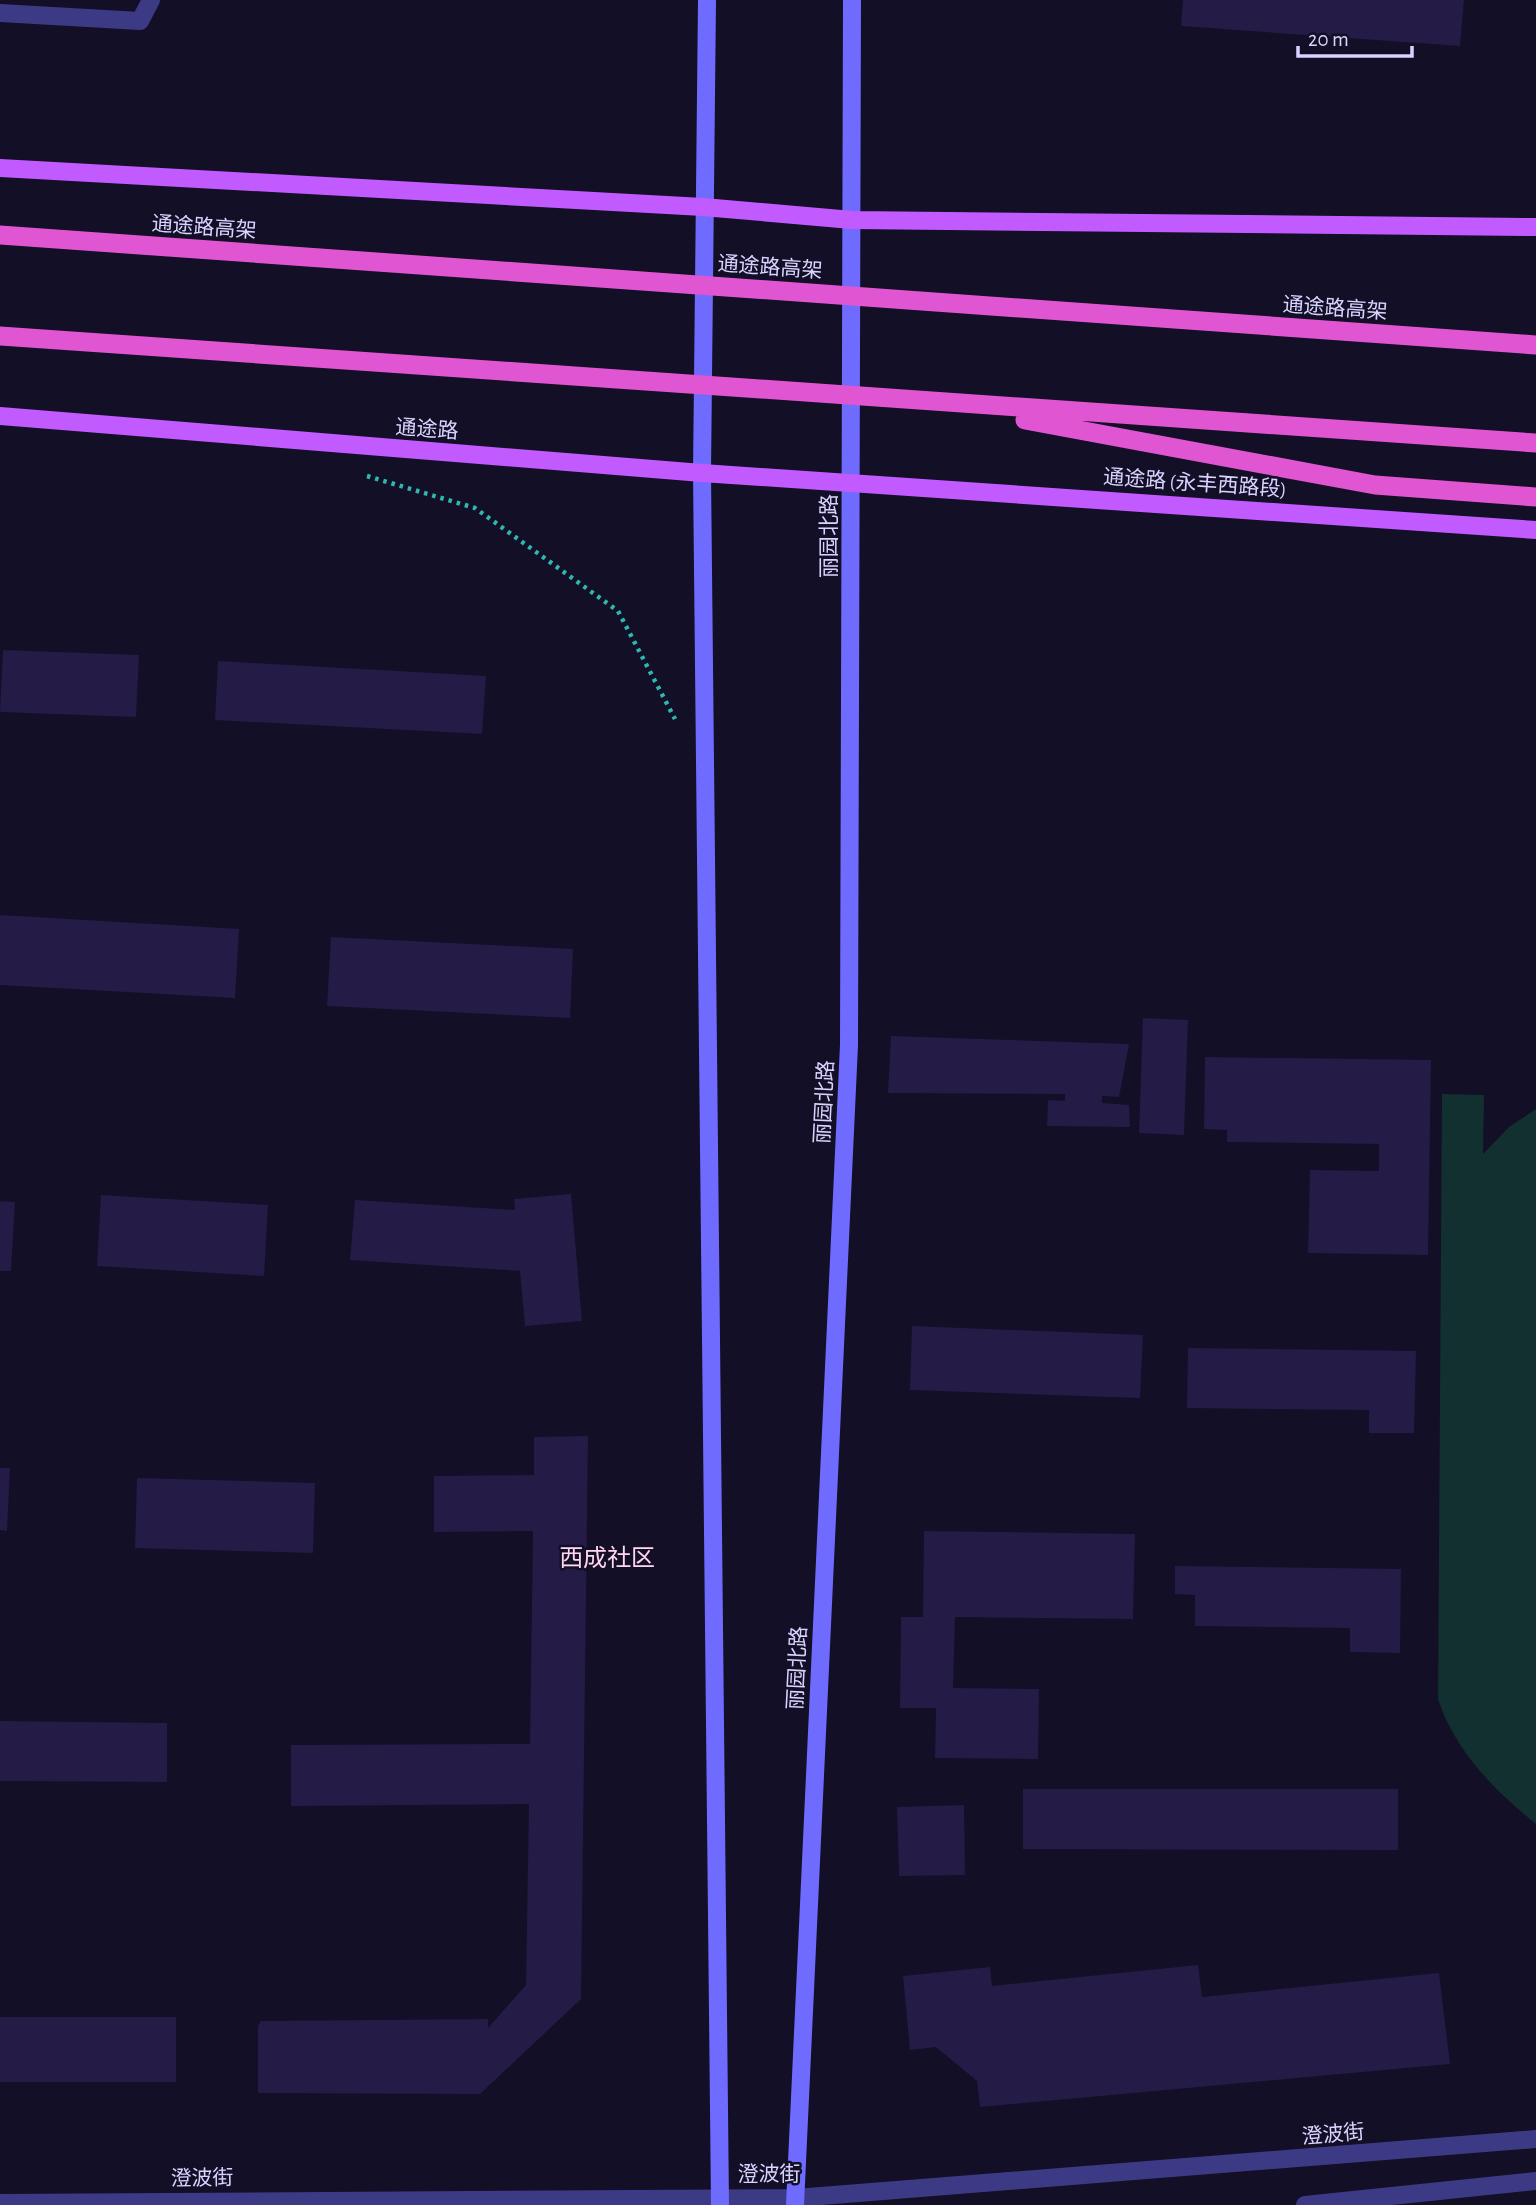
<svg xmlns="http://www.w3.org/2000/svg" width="1536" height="2205" viewBox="0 0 1536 2205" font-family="'Alegreya Sans','Noto Sans SC',sans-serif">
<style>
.green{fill:#12302f}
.building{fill:#241b47}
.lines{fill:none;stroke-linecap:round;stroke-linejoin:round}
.path{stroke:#2fb8b0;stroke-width:4.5;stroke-dasharray:3.5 5;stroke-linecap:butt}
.service{stroke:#3d3a85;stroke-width:18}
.minor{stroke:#3d3a85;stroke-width:18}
.secondary{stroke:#6f6bff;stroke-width:18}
.primary{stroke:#c25bff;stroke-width:18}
.trunk{stroke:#e055d1;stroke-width:19}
.labels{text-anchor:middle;stroke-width:5;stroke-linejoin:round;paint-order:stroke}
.street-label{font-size:21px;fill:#d9d4ff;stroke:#130f26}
.quarter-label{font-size:24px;fill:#ffd6f0;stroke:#130f26}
</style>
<rect width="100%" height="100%" fill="#130f26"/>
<path class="green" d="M1442,1094L1484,1095L1483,1154L1509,1127L1536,1109V1824C1494,1790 1455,1751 1438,1699Z"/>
<path class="building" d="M1183,0H1464L1460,46L1181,26Z
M3,650L139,655L136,717L0,712Z
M218,661L486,676L482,734L215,720Z
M0,915L239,929L235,998L0,985Z
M331,937L573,949L570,1018L327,1006Z
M1143,1018L1188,1020L1184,1135L1139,1133Z
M891,1036L1129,1044L1119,1097L1102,1096V1103L1129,1105L1130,1127L1047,1126L1048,1100L1065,1101V1094L888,1093Z
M1205,1057L1431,1060L1428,1255L1308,1253L1310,1170L1379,1171V1144L1227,1142V1130L1204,1129Z
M571,1194L582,1321L525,1326L520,1271L350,1260L355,1200L515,1210L514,1199Z
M101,1195L268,1205L264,1276L97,1266Z
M0,1201L15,1202L11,1271H0Z
M912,1326L1143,1335L1140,1398L910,1390Z
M1188,1348L1416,1351L1414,1433H1369V1410L1187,1408Z
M588,1436L581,1999L480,2094L258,2093V2026L261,2021L488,2019V2028L526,1985L529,1804L291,1806V1745L530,1744L533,1531L434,1532V1476L534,1475V1437Z
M0,1468H10L7,1531L0,1530Z
M137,1478L315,1483L313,1553L135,1548Z
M924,1531L1135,1534L1133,1619L955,1617L953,1688L1039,1689L1038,1759L935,1758L936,1708H900L901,1617H923Z
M1175,1566L1401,1569L1400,1653L1350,1652V1628L1195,1626V1595L1175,1594Z
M0,1721L167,1723V1782L0,1781Z
M1023,1789H1398V1850L1023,1849Z
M964,1805L965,1875L899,1876L897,1807Z
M1198,1965L1202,1997L1439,1973L1450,2064L980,2107L977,2081L936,2047L910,2050L903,1976L990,1967L992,1986Z
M0,2017H176V2082H0Z"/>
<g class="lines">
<path class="path" d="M367,476L475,508L618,611L675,719"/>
<path class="service" d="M0,13L140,21L151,0"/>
<path class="minor" d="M0,2203L796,2198L1536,2139
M1305,2205L1536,2181"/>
<path class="secondary" d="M707,0L702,473L720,2205
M795,2205L849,1045L852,0"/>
<path class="primary" d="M0,168L703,207L852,220L1536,227
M0,416L702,473L1536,530"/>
<path class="trunk" d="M0,235L1536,345
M0,336L1536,443
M1025,420L1375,485L1536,497"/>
</g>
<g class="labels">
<g class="street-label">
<text transform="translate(204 227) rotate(4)" y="7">通途路高架</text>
<text transform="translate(770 267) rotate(4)" y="7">通途路高架</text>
<text transform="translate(1335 308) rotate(4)" y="7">通途路高架</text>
<text transform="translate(427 429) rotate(4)" y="7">通途路</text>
<text transform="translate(1195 483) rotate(4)" y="7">通途路 (永丰西路段)</text>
<text transform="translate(829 536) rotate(-90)" y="7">丽园北路</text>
<text transform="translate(824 1102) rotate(-87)" y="7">丽园北路</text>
<text transform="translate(797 1668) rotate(-87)" y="7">丽园北路</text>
<text transform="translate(1333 2134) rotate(-5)" y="7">澄波街</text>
<text x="769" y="2181">澄波街</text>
<text transform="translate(202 2178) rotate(-1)" y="7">澄波街</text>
</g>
<g class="quarter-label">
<text x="607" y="1566">西成社区</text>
</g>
</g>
<path d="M1298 46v10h114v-10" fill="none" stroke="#d9d4ff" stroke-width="3.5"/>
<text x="1308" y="46" font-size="21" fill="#d9d4ff" stroke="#130f26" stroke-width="5" paint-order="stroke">20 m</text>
</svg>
